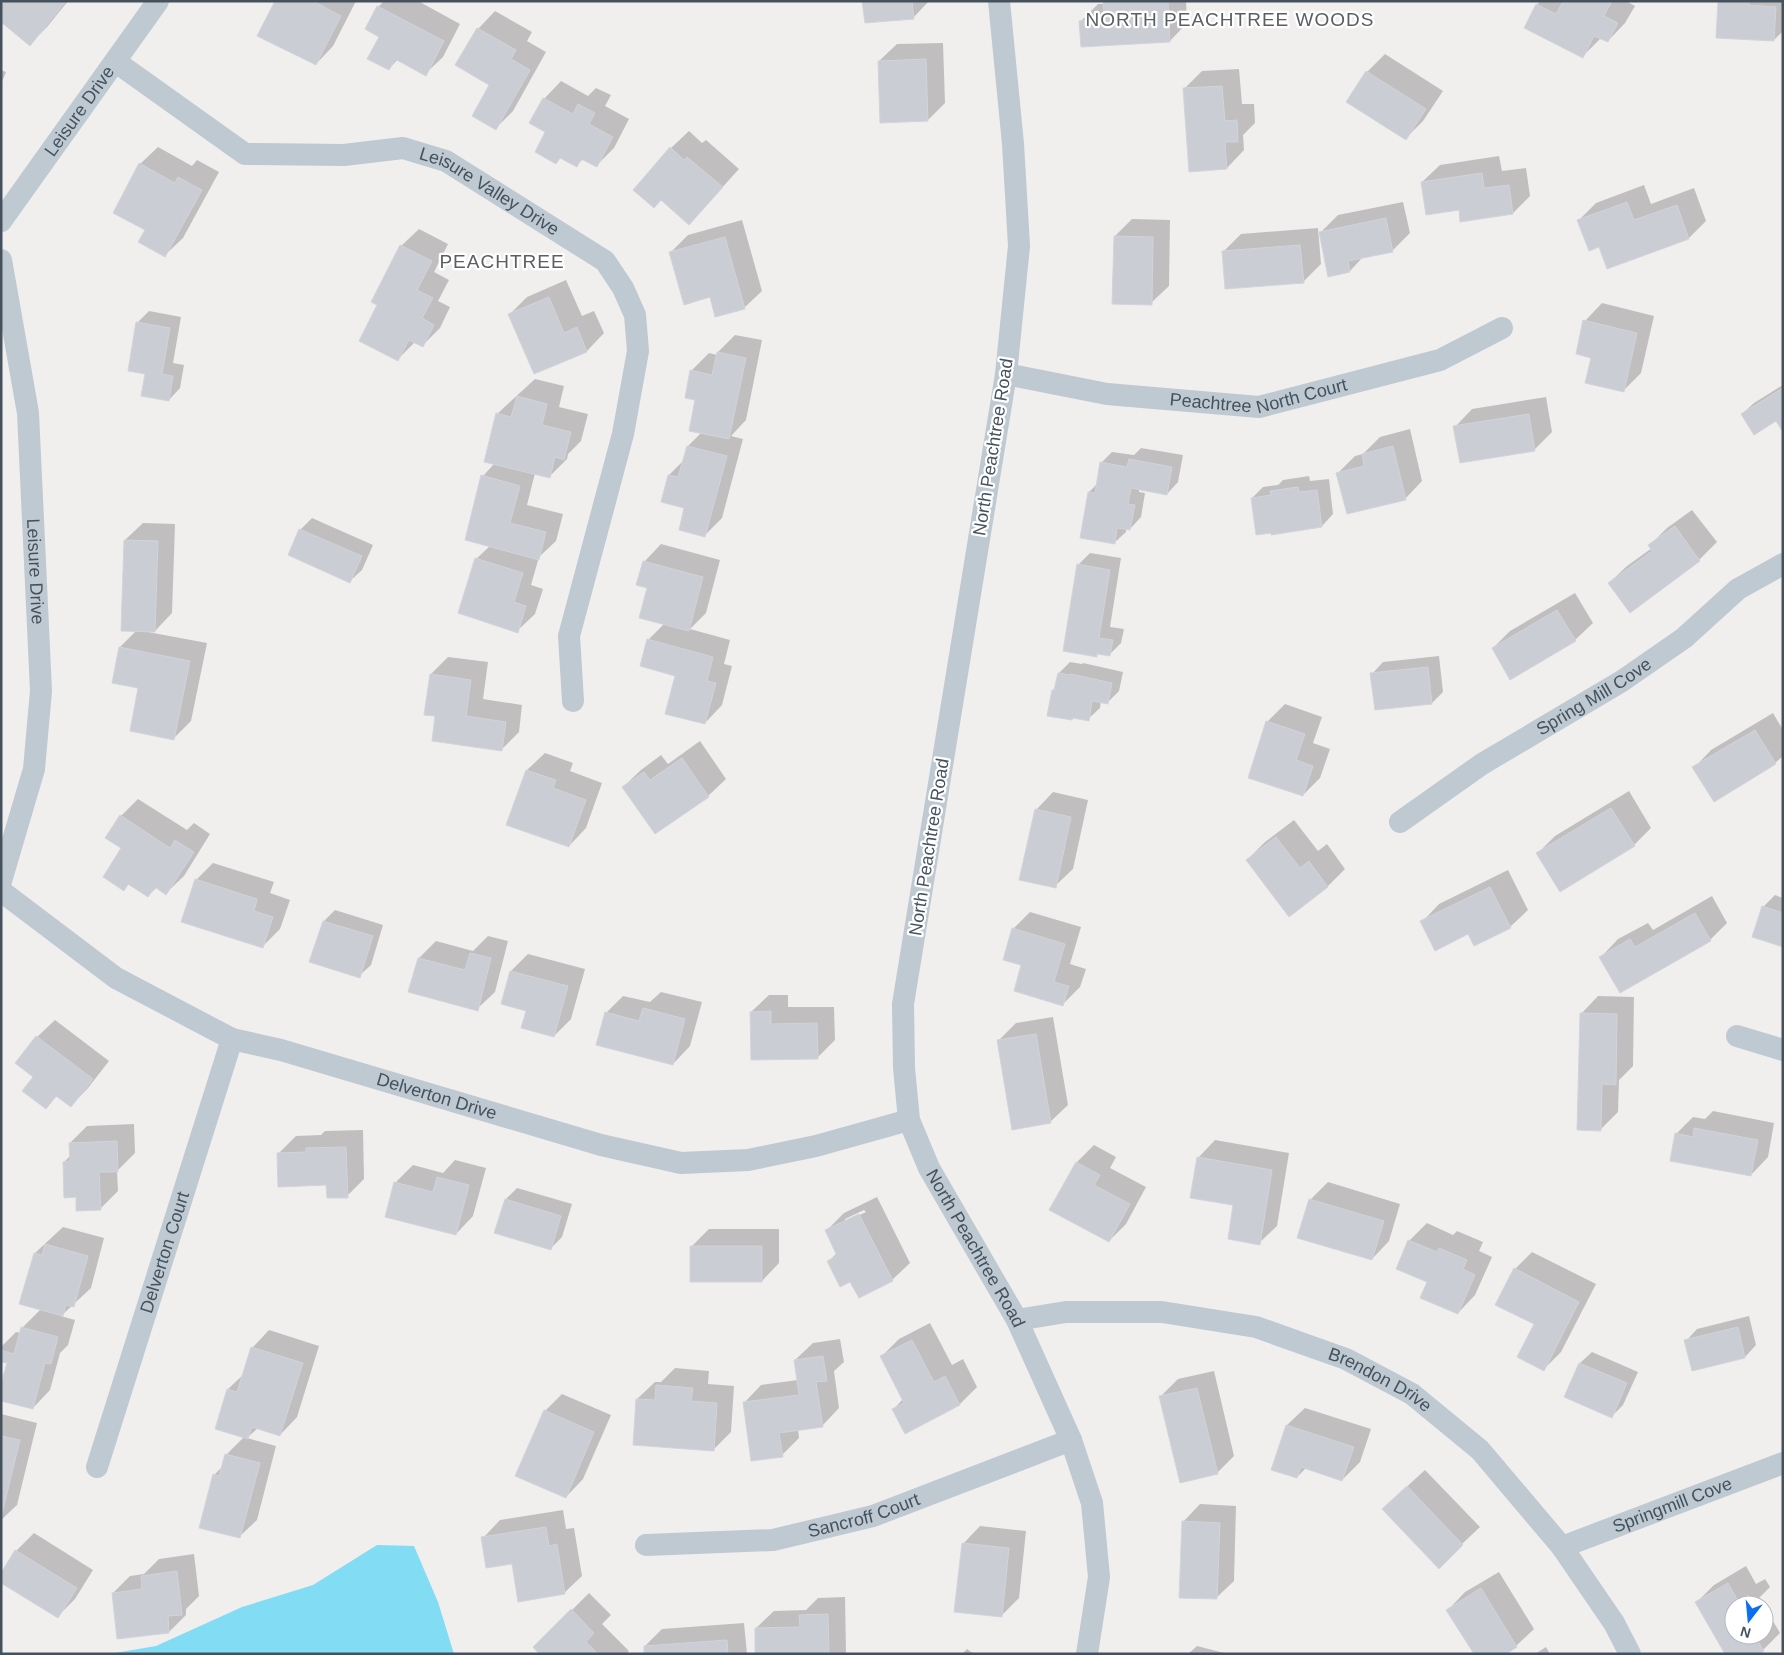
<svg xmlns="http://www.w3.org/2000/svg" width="1784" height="1655" viewBox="0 0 1784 1655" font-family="Helvetica,sans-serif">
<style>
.water{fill:#82dcf3}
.shadow{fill:#0003;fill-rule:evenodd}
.building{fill:#cacdd4;stroke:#d2d4db}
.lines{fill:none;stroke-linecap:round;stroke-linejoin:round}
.street{stroke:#bec9d2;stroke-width:22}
.labels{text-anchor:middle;stroke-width:4.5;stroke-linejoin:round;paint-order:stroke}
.street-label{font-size:18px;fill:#45525e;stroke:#fff}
.neighbourhood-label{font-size:19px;letter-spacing:1px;fill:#5a5f64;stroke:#fff}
</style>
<rect width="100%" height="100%" fill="#f1eeee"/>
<path class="water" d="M377,1545L414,1546L438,1602L454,1654H109L156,1646L242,1607L313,1585Z"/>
<path class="shadow" d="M3,1H68L47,27L30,44L1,21V4Z
M276,1H356L333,46L316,64Z
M384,1H418L460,24L443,57L425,74L398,59L389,69L381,36L378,7Z
M864,1H929L913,18Z
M1104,1H1186L1187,23L1170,41L1081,21L1098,4H1104Z
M1540,1H1626L1635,6L1625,23L1608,41L1600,39L1583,56L1537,5Z
M1719,1H1783V31L1774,40Z
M495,11L532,32L527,41L546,52L513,111L496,128L491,84L478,29Z
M943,43L945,103L928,120L879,61L897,44Z
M1385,54L1443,91L1423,121L1406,138L1348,101L1367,72Z
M1239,69L1242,104H1254L1255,123L1243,135L1244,150L1227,168L1184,89L1202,71Z
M1,70L6,72L1,84Z
M561,81L588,96L596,88L611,95L605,106L629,119L614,148L596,166L583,159L577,165L561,157L556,162L547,131L544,99Z
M689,131L702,143L706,140L739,169L689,224L671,148Z
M158,147L192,166L197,160L219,172L183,238L165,255L146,230L140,164Z
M1499,156L1502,171L1526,168L1530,196L1513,213L1422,182L1440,165Z
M1644,185L1651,204L1694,188L1706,221L1689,238L1600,245L1579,220L1596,203Z
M1403,202L1410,233L1392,251L1364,256L1350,271L1320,233L1338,215Z
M1132,219L1170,220L1169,286L1151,303L1115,236Z
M742,220L762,291L744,308L711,296L671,252L688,235Z
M1318,228L1321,264L1303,282L1223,252L1241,234Z
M419,229L448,244L434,272L449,280L438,301L450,307L440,328L423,345L415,342L398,359L379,305L401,246Z
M566,280L582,316L594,311L604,333L587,351L535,373L509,315L527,297Z
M1602,303L1654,316L1641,373L1623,391L1593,357L1585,321Z
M149,311L181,317L173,363L184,365L180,388L169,400L146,373L137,323Z
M735,335L762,340L746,420L731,436L743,439L722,518L705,535L686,507L669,475L684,460L688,446L702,432L691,371L709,353L717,355L718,352Z
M535,379L564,386L559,407L588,414L581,441L568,454L567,459L549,477L535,473L527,505L563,514L556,541L539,557L531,585L543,589L535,614L517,631L476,559L490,546L483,476L495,463L497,414Z
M1783,385V430L1777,419L1742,414L1754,403Z
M1546,397L1552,432L1534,450L1455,427L1472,409Z
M1410,429L1422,481L1405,499L1338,473L1355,456L1363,454L1380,437Z
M1141,448L1183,455L1178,482L1167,494L1139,489V492L1145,493L1141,517L1130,529L1126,528V532L1114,543L1089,492L1098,483L1101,463L1112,452L1134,455Z
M1309,476L1310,481L1329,479L1333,514L1322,526L1252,498L1263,487L1278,485L1283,480Z
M1692,510L1717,542L1699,560L1630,611L1609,583L1627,566L1652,548L1650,545L1667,528Z
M312,518L373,545L362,570L350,581L300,530Z
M143,523L175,524L172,613L155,631L148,630V632L207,643L191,721L174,738L140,687L120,647L137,630L125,540Z
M661,544L720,560L706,613L690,629L730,640L724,664L732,666L722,705L705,723L677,675L648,640L664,624L649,587L644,562Z
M1090,553L1121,558L1110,627L1124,629L1121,643L1110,654L1099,653L1096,655L1078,565Z
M1575,593L1593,623L1575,640L1493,648L1510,631Z
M1439,656L1443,692L1432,703L1372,674L1383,662Z
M448,657L488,662L483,699L522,705L519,732L501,750L436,715L431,674Z
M1070,662L1082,664L1083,663L1123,672L1119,691L1107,703L1101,701L1100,708L1088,719L1074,717L1053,690L1056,688L1059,673Z
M1285,704L1322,717L1313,743L1330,749L1320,778L1303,795L1267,722Z
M1773,713L1783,730V756L1775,763L1694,768L1711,750Z
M700,741L726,779L708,796L655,832L623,787L641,770L661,755L668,764Z
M545,753L573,763L570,771L602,783L586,828L569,846L508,825L527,770Z
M1629,791L1651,828L1634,845L1538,853L1555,836Z
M1053,792L1088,800L1073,869L1055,886L1036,810Z
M138,799L187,830L194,823L210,834L184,876L166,893L157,887L148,896L129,884L124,889L121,816Z
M1294,820L1318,851L1327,844L1345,869L1328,886L1289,915L1247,860L1265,842Z
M213,863L274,882L270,893L290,900L280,929L263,946L196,880Z
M1508,870L1528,910L1510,927L1469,932L1422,922L1439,904Z
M1775,895L1783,898V946L1763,907Z
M1712,896L1727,923L1710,940L1601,957L1618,939L1648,923L1653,930Z
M335,910L383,925L371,965L359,976L324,921Z
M1030,912L1081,927L1070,964L1086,969L1080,987L1063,1004L1023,964L1013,929Z
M488,936L508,941L495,992L477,1009L419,958L436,941L473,951Z
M528,954L585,969L571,1019L554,1036L528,1010L511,971Z
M661,992L702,1002L690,1046L673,1064L606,1013L623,996L650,1002Z
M769,995H788V1007H834L835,1040L817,1058L751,1012Z
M1598,996L1634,997L1633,1066L1619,1080L1618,1112L1601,1129L1581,1014Z
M1053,1017L1068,1105L1050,1122L998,1041L1016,1023Z
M55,1020L109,1061L88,1088L71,1106L57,1096L46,1107L35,1076L17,1063L37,1037Z
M1713,1111L1774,1123L1768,1157L1751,1175L1676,1134L1693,1117L1705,1119Z
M134,1124L135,1153L117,1171L118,1191L100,1209L77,1196L64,1162L71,1155L70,1143L87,1126Z
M363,1130L364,1179L347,1196L279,1153L296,1136L321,1135L325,1131Z
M1215,1140L1289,1153L1277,1226L1259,1243L1234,1204L1198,1158Z
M1094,1145L1116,1157L1110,1168L1146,1187L1126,1224L1109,1241L1077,1162Z
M455,1160L486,1168L473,1216L456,1234L395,1183L413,1165L443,1173Z
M1328,1182L1400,1204L1389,1241L1372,1259L1310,1200Z
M517,1188L572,1204L562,1237L550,1249L496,1232L506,1199Z
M877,1197L910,1263L892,1280L859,1296L851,1280L829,1261L837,1253L826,1231L844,1213ZM864,1210L866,1212L845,1222V1219Z
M1427,1223L1453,1235L1457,1231L1483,1242L1479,1251L1492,1257L1475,1295L1458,1313L1428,1282L1409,1241Z
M63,1227L104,1238L91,1288L61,1316L75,1320L68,1345L60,1353L50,1390L33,1408L8,1362L1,1361V1347L16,1332L20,1333L22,1328L41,1309L21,1304L35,1253Z
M709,1229H779V1263L762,1281L691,1247Z
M1532,1252L1596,1284L1561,1352L1544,1369L1535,1323L1515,1269Z
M1749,1316L1756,1345L1745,1357L1693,1369L1686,1341L1697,1329Z
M930,1323L952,1365L963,1359L977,1387L960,1404L905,1432L893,1410L903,1399L881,1357L899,1339Z
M269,1330L319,1346L297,1417L280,1435L258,1428L247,1438L276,1446L257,1520L239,1537L214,1475L223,1466L226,1455L245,1436L228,1389L244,1374L252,1348Z
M840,1339L844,1362L834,1371L839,1408L822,1426L798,1429L799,1438L782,1455L744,1403L761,1385L798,1380L795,1360L813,1343Z
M1592,1352L1638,1372L1623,1405L1612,1416L1566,1397L1580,1363Z
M675,1368L709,1371L708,1384L734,1386L731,1432L713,1450L637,1399L655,1382H661Z
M1214,1371L1234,1456L1217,1473L1160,1397L1178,1379Z
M562,1394L611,1415L583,1479L566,1497L545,1411Z
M1305,1408L1371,1429L1360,1462L1342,1480L1306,1468L1297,1477L1273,1469L1287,1425Z
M1,1414L37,1423L17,1505L1,1520Z
M1425,1470L1480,1527L1462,1544L1401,1492Z
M1200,1504L1236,1506L1234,1581L1216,1598L1183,1522Z
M563,1510L566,1529L574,1528L582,1576L564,1593L513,1562L483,1538L500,1520Z
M980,1526L1026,1531L1019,1598L1001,1616L963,1544Z
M34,1533L93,1570L75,1599L57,1617L16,1551Z
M194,1554L199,1596L186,1609V1615L169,1632L113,1593L130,1576L144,1574L159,1559Z
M1746,1566L1756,1584L1765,1579L1770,1587L1759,1598L1764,1605H1734V1635H1764V1606L1780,1633L1763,1650L1726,1654L1696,1603L1714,1585Z
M1499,1572L1534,1629L1516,1646L1504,1654L1448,1610L1465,1592Z
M589,1593L611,1615L602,1624L629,1651L626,1654H541L535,1647Z
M845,1597L846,1652L844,1654H757L756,1628L774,1611L806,1610L818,1598Z
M744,1623L747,1654H645V1646L662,1629Z
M1197,1646L1228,1654H1188Z
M1546,1647L1550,1654H1535Z
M967,1649L974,1654H962Z"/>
<path class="building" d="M2,1H66L30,46L1,22Z
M275,1H313L341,16L316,65L257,36Z
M862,1H912L914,19L865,23Z
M1103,1H1168L1170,42L1081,47L1079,21L1104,19Z
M1563,1H1612L1604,16L1618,23L1608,42L1594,36L1583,58L1524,28L1536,4L1556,14Z
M1718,1H1749V5L1776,7L1774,41L1716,38Z
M377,6L444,41L426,76L395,59L389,70L367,59L379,37L365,29Z
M477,28L516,50L511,59L530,70L496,130L472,116L489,85L455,65Z
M926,59L928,121L880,123L878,61Z
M1366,71L1426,109L1406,140L1346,102Z
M1222,86L1225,121L1237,120L1238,142H1225L1227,169L1189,172L1183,88Z
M543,98L573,114L578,104L595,113L589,124L613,137L597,167L581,159L577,167L560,158L556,164L535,152L545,132L529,123Z
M670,147L684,160L687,157L723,187L689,225L661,200L654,208L633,190Z
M139,163L175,183L178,177L202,190L165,257L138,242L145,230L113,213Z
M1482,173L1484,188L1509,185L1513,214L1460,222L1459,210L1426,215L1421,182Z
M1627,202L1634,220L1677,205L1689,239L1607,269L1599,247L1589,251L1577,220Z
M1386,218L1393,252L1348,261L1350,272L1328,277L1319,232Z
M1114,236L1153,237L1152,305L1112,304Z
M725,237L745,309L715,317L710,297L684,305L669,252Z
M400,245L432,261L417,290L433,298L422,318L434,325L423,347L409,340L398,361L359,341L377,305L371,302Z
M1300,245L1304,283L1225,289L1222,251Z
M549,297L564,333L577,327L587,352L534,374L508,314Z
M1583,320L1637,333L1624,392L1585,383L1591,358L1576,354Z
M136,322L170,328L162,374L173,376L169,401L141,396L145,374L128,371Z
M717,352L746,358L729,439L689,431L695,400L685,398L690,370L712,375Z
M1783,388V432L1776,421L1754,435L1741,414Z
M517,396L547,404L542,425L571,432L564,460L555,457L550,478L484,462L496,413L511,417Z
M1529,414L1535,451L1460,463L1453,426Z
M687,446L727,456L705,537L679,530L684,508L661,502L668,475L678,477Z
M1393,446L1406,500L1347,514L1336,473L1364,466L1362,454Z
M1129,459L1172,467L1167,495L1131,488L1128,504L1135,505L1130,530L1117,528L1115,544L1080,538L1088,492L1095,493L1100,462L1127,467Z
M481,475L520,486L510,523L546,532L539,560L465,540Z
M1298,487L1299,492L1317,490L1322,527L1271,535V533L1256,535L1251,498L1271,495L1270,491Z
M1675,526L1700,561L1630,613L1608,583L1652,551L1648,545Z
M299,529L362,556L350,583L288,555Z
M124,540L158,541L155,632L121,631Z
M475,558L523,573L514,602L526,606L518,633L458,613Z
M643,561L703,577L689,631L639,618L647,588L636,585Z
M1077,564L1110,570L1099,638L1113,640L1110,656L1097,654V657L1063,651Z
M1557,610L1576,641L1510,680L1492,648Z
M647,639L713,657L707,681L716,683L705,724L665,714L675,676L640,666Z
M119,647L190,661L174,740L130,731L138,688L112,683Z
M1428,667L1432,704L1375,710L1370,673Z
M1058,673L1071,675V674L1112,683L1108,704L1092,701L1089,721L1073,718L1072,720L1047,716L1052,690H1054Z
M430,674L471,680L466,716L506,722L502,751L432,741L435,716L424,715Z
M1266,721L1305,734L1296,760L1313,766L1303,796L1248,778Z
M1755,730L1776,764L1714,802L1692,767Z
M682,758L709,797L655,834L622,787L644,772L650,780Z
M526,770L556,780L553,788L586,800L569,847L506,825Z
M1611,808L1635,846L1560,892L1536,853Z
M1035,809L1071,817L1056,888L1019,880Z
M120,815L170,848L175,840L194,852L166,895L155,887L148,897L128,884L124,891L103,877L121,848L105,838Z
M1276,837L1300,868L1309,861L1328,887L1289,917L1246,860Z
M195,879L257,899L254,911L273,917L263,948L181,922Z
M1490,887L1511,928L1474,946L1468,934L1435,951L1420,921Z
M1762,906L1783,913V947L1752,937Z
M1695,913L1711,941L1620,993L1599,957L1630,939L1635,947Z
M323,921L373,936L360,978L309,962Z
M1012,928L1065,944L1054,982L1069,986L1063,1006L1014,991L1021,965L1003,960Z
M470,953L491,958L478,1011L408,992L418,958L465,970Z
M510,971L568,986L554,1037L521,1028L526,1011L501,1004Z
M643,1008L685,1019L673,1065L596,1045L605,1012L639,1021Z
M771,1011V1024L817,1023L818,1059L751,1060L750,1012Z
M1580,1013L1617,1014L1616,1085L1602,1084L1601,1131L1577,1130Z
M1036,1034L1051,1123L1012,1130L997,1040Z
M36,1036L93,1079L71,1107L56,1096L46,1109L22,1091L33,1077L15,1063Z
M1694,1128L1758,1140L1751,1176L1670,1161L1675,1133L1693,1137Z
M117,1141L118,1172H99L101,1210L76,1211V1197L64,1198L63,1162L70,1161L69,1143Z
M346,1147L348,1198H327L326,1185L278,1187L277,1153L306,1152V1148Z
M1197,1157L1272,1170L1260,1245L1228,1239L1233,1205L1190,1198Z
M1076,1162L1100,1175L1094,1185L1130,1204L1109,1242L1049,1210Z
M437,1177L469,1185L456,1235L385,1217L394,1182L433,1192Z
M505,1199L561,1216L551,1250L494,1233Z
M1309,1199L1384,1221L1372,1260L1297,1238Z
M859,1214L893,1281L859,1298L850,1282L840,1287L827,1261L837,1256L825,1230Z
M1408,1240L1437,1252L1439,1248L1467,1260L1463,1269L1475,1275L1458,1314L1420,1298L1427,1282L1396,1269Z
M45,1244L88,1256L74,1307L66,1305L63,1316L19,1304L34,1253L42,1255Z
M690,1246H762V1282H690Z
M1514,1268L1579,1302L1544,1371L1517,1357L1534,1324L1495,1305Z
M21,1327L58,1337L51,1364L45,1363L33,1409L1,1401V1384L7,1363L1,1362V1350L14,1354Z
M1738,1327L1745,1358L1692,1371L1684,1340Z
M912,1340L934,1382L945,1376L960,1405L905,1434L892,1409L904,1403L880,1356Z
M251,1347L303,1363L280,1436L252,1427L248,1439L215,1429L227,1389L237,1392Z
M823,1356L827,1381L816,1382L823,1427L779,1433L783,1457L751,1461L743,1402L799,1395L794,1360Z
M1579,1363L1627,1383L1612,1418L1564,1397Z
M656,1385L693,1388L691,1401L717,1403L714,1451L633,1445L636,1399L655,1400Z
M1197,1388L1218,1474L1180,1483L1159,1396Z
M544,1410L594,1432L566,1498L515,1476Z
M1286,1425L1354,1447L1342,1481L1301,1467L1297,1478L1271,1470Z
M1,1436L20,1440L1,1518Z
M225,1454L260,1463L240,1538L199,1528L213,1474L219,1476Z
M1407,1486L1463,1545L1439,1569L1382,1509Z
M1182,1521L1220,1523L1217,1599L1179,1598Z
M546,1527L549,1546L557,1544L565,1594L518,1602L512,1564L486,1568L481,1537Z
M962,1543L1009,1548L1002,1617L954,1612Z
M15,1550L77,1588L58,1618L1,1583V1573Z
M177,1571L182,1615L168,1616L169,1633L117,1639L112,1593L142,1589L141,1576Z
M1728,1583L1738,1601L1748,1595L1753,1605H1734V1635H1754L1764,1651L1759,1654H1725L1695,1602Z
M1481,1588L1517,1647L1506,1654H1474L1446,1610Z
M571,1609L594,1633L586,1642L598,1654H539L533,1647Z
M828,1614L829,1654H755V1628L800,1627L799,1615Z
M727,1640L728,1654H644V1646Z"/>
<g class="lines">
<g class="street">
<path id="s1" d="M999,1L1013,144L1019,246L1006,374L903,1004L904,1068L909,1120L929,1168L1017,1320L1071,1440L1092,1503L1099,1577L1087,1654"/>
<path id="s2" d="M116,62L245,154L344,155L403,148L446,161L605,261L623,288L635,315L638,351L623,434L569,636L573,701"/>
<path id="s3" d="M1,221L158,1"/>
<path id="s4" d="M1,260L28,413L41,691L34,769L1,881"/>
<path id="s5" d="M1006,374L1107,394L1259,407L1440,360L1502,328"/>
<path id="s6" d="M1400,822L1482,764L1622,681L1684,638L1738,589L1783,564"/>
<path id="s7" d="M1,891L116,978L232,1039L281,1050L601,1145L681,1163L748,1160L816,1146L909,1120"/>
<path d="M1737,1036L1783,1050"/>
<path id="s8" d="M1017,1320L1066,1312H1162L1256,1327L1346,1359L1412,1394L1480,1450L1562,1547L1614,1623L1630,1654"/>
<path id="s9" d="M97,1467L232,1039"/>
<path id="s10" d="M646,1545L773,1540L873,1516L1071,1440"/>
<path id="s11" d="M1562,1547L1783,1463"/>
</g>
</g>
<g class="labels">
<g class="street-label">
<text dy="6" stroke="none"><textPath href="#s3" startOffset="135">Leisure Drive</textPath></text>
<text dy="6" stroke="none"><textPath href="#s2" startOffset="414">Leisure Valley Drive</textPath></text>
<text dy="6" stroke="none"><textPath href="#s5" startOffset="256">Peachtree North Court</textPath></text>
<text transform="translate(993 447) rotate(-81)" y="6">North Peachtree Road</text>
<text dy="6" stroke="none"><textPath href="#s4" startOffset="314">Leisure Drive</textPath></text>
<text dy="6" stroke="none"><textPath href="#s6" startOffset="231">Spring Mill Cove</textPath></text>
<text transform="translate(929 847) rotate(-81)" y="6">North Peachtree Road</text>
<text dy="6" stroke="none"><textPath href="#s7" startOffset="488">Delverton Drive</textPath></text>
<text dy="6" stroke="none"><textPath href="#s1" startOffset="1274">North Peachtree Road</textPath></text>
<text dy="6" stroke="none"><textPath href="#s9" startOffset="225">Delverton Court</textPath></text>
<text dy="6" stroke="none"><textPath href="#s8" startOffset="376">Brendon Drive</textPath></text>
<text dy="6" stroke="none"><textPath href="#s11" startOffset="118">Springmill Cove</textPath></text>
<text dy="6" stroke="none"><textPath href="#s10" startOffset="221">Sancroff Court</textPath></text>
</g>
<g class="neighbourhood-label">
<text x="1230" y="26">NORTH PEACHTREE WOODS</text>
<text x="502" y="268">PEACHTREE</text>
</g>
</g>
<rect width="1784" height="1655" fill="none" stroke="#45525e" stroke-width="5"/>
<g transform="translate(1749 1620) rotate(196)"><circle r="24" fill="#ffffff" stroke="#b5babf"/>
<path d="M0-4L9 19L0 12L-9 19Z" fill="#0a6ff0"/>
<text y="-8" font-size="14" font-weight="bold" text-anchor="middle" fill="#45525e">N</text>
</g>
</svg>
